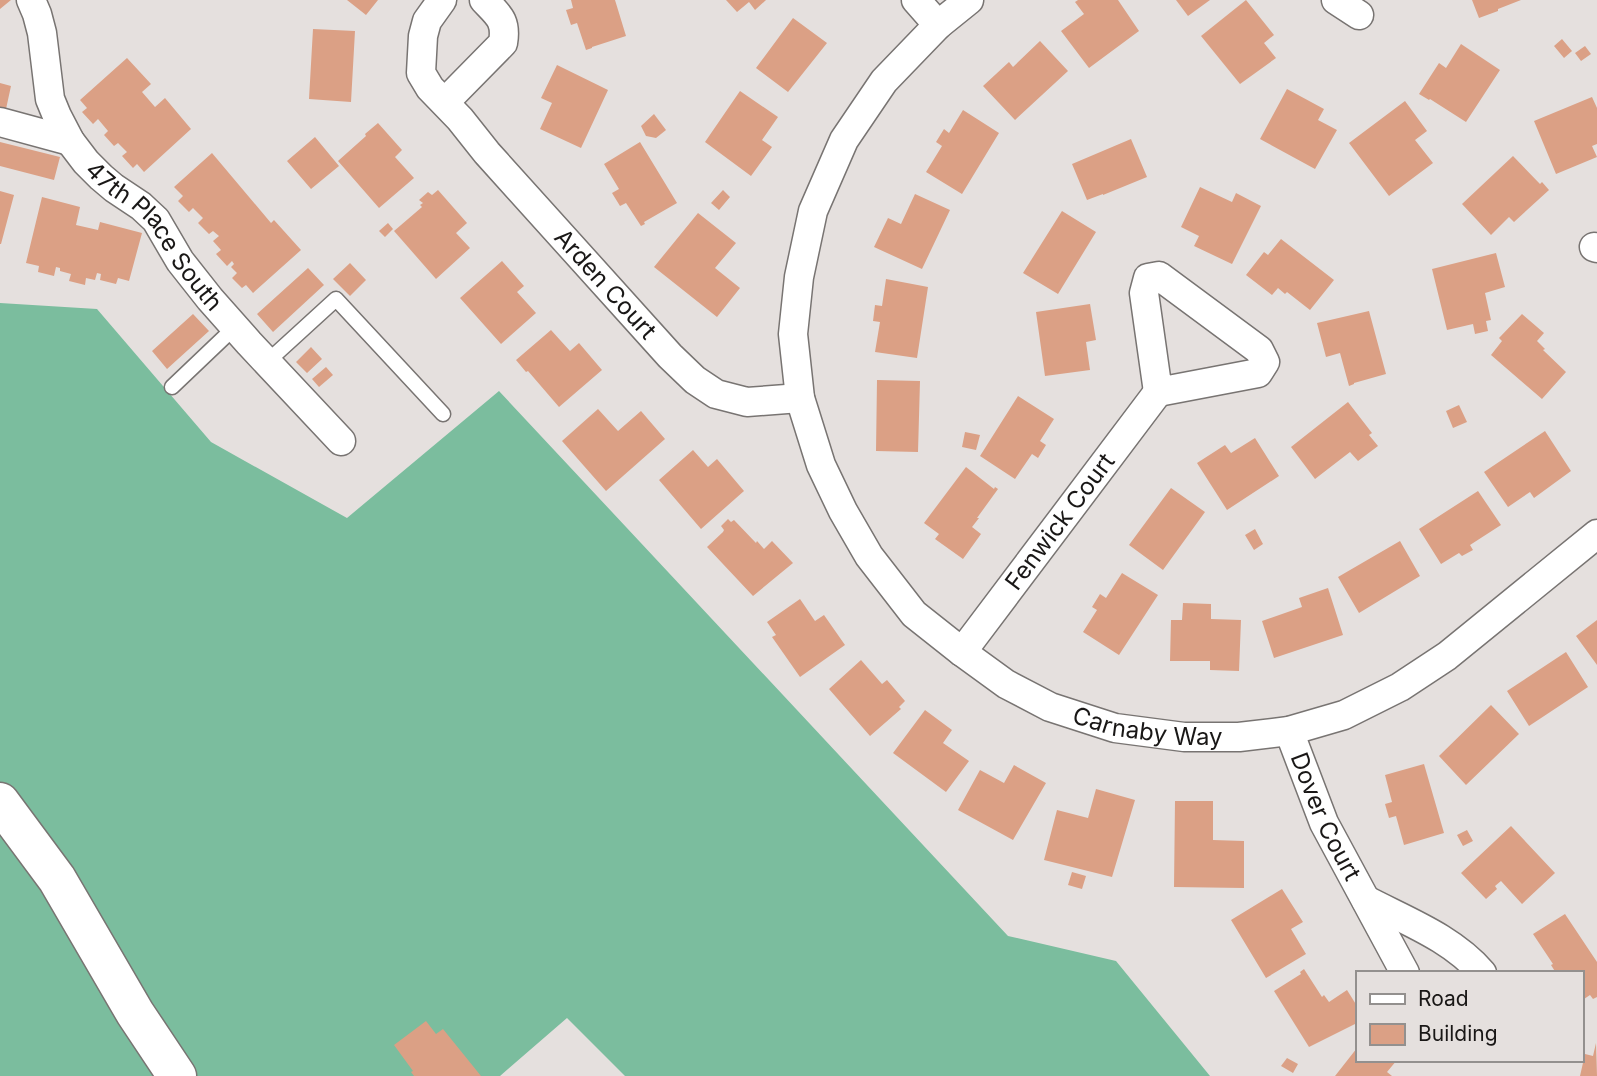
<svg xmlns="http://www.w3.org/2000/svg" width="1597" height="1076" viewBox="0 0 1597 1076" font-family="Inter,sans-serif">
<style>
.forest{fill:#7bbd9e}
.building{fill:#dba085}
.lines{fill:none;stroke-linecap:round;stroke-linejoin:round}
.lane-casing{stroke:#787472;stroke-width:17}
.street-casing{stroke:#787472;stroke-width:31}
.secondary-casing{stroke:#787472;stroke-width:41}
.lane{stroke:#fff;stroke-width:14}
.street{stroke:#fff;stroke-width:28}
.secondary{stroke:#fff;stroke-width:38}
.labels{text-anchor:middle;stroke-width:5;stroke-linejoin:round;paint-order:stroke}
.street-label{font-size:24px;fill:#191716;stroke:#e5e0de}
</style>
<rect width="100%" height="100%" fill="#e5e0de"/>
<path class="forest" d="M0,303L97,309L211,442L347,518L499,391L1008,936L1116,961L1210,1076H625L567,1018L500,1076H0Z"/>
<path class="building" d="M0,0H11L0,9Z
M347,0H378L366,15Z
M571,0H615L626,36L592,47V48L586,50L577,23L571,25L566,10L573,8Z
M726,0H766L755,10L749,2L737,12Z
M1078,0H1118L1139,31L1089,68L1061,31L1084,14L1075,2Z
M1176,0H1210L1188,16Z
M1246,0L1274,35L1264,43L1276,58L1240,84L1201,36Z
M1472,0H1521L1498,9V11L1479,18Z
M793,18L827,43L788,92L756,68Z
M313,29L355,31L351,102L309,99Z
M1562,39L1572,51L1564,58L1554,46Z
M1040,41L1068,71L1015,120L983,86L1009,62L1013,67Z
M1461,44L1500,70L1466,122L1430,99L1429,100L1419,94L1439,63L1446,68Z
M1585,46L1591,54L1581,61L1575,53Z
M127,58L151,84L142,92L155,107L165,98L191,129L144,172L137,164L133,168L122,156L127,152L118,143L114,146L104,135L108,131L98,119L93,124L82,112L87,108L80,100Z
M557,65L608,90L581,148L540,129L552,103L541,98Z
M0,83L11,86L6,109L0,107Z
M1287,89L1324,109L1318,120L1337,130L1315,169L1260,139Z
M740,91L778,117L762,140L772,147L751,176L705,142Z
M1592,97L1597,108V144L1592,146L1597,157L1556,174L1534,121Z
M1405,101L1427,131L1415,140L1433,163L1389,196L1349,143Z
M963,110L999,133L962,194L926,172L942,146L936,142L944,129L949,133Z
M654,114L666,130L656,138L646,136L641,126Z
M378,123L402,150L395,157L414,178L379,208L338,161L366,136L365,134Z
M315,137L339,166L311,189L287,161Z
M1131,139L1147,177L1103,195V194L1087,200L1072,164Z
M0,142L60,157L54,180L0,166Z
M640,142L677,203L644,222L645,224L641,226L626,203L620,206L612,193L619,189L604,164Z
M212,153L271,223L274,220L301,250L253,293L246,285L242,288L232,278L237,273L231,267L234,264L232,261L227,266L216,254L221,250L213,241L219,236L213,231L209,234L198,223L203,218L193,208L189,212L178,201L183,196L174,187Z
M1513,156L1540,184L1542,182L1549,190L1514,222L1509,217L1491,235L1462,204Z
M1200,187L1232,202L1236,193L1261,206L1232,264L1194,246L1199,236L1181,227Z
M438,190L467,223L456,233L470,248L436,279L394,231L422,207L420,205L423,203L419,200L428,192L432,195Z
M723,190L730,197L719,210L711,203Z
M0,191L14,195L1,244H0Z
M915,194L950,210L922,269L874,247L888,218L901,224Z
M42,197L80,207L76,225L98,230L100,222L142,233L129,281L118,278L116,284L100,280L101,274L97,273L95,280L86,278L85,285L69,281L71,274L60,271V268L56,267L54,276L38,272L39,266L26,263Z
M1062,211L1096,232L1058,294L1023,273Z
M698,213L736,243L715,268L740,288L717,317L654,267Z
M388,223L393,229L385,237L379,231Z
M1281,239L1334,280L1310,310L1287,292L1285,294L1278,288L1272,295L1246,275L1264,252L1268,255Z
M1496,253L1505,287L1485,293L1491,320L1486,321L1488,331L1475,334L1473,324L1447,330L1432,269Z
M502,261L524,286L517,292L536,313L501,344L460,298Z
M350,263L366,280L350,296L333,279Z
M308,268L324,285L273,332L257,314Z
M886,279L928,287L917,358L875,352L880,322L873,321L875,305L882,306Z
M1090,304L1096,340L1086,342L1090,370L1045,376L1036,312Z
M1369,311L1386,374L1354,383V384L1349,386L1340,353L1326,357L1317,323Z
M193,314L209,331L167,369L152,351Z
M1522,314L1544,333L1537,341L1545,349L1543,350L1566,372L1542,399L1491,355L1502,341L1499,338Z
M551,330L570,351L579,343L602,370L559,407L528,371L526,372L516,360Z
M311,347L322,359L307,373L296,362Z
M326,367L333,375L319,387L312,379Z
M877,380L920,381L918,452L876,451Z
M1018,396L1054,419L1040,441L1046,445L1038,458L1032,454L1015,479L980,456Z
M1348,402L1372,433L1369,435L1378,446L1358,461L1350,452L1315,479L1291,447Z
M1459,405L1467,422L1453,428L1446,411Z
M598,409L618,431L641,411L665,439L606,491L562,441Z
M1545,431L1571,471L1534,498L1530,492L1508,507L1484,472Z
M965,432L980,435L976,450L962,447Z
M1255,438L1279,476L1227,510L1197,463L1225,445L1231,453Z
M693,450L708,467L717,459L744,491L701,529L659,480Z
M966,467L994,489L995,487L998,489L977,518H979L972,527L981,534L963,559L935,539L939,534L924,523Z
M1171,488L1205,512L1163,570L1129,545Z
M1478,491L1501,525L1470,545L1473,550L1462,556L1459,553L1441,564L1419,529Z
M728,519L731,522L734,520L756,543L757,541L764,549L772,541L793,563L753,596L707,547L723,532L724,530L721,526Z
M1255,529L1263,544L1254,550L1245,535Z
M1400,541L1420,576L1359,613L1338,577Z
M1122,573L1158,595L1119,655L1083,632L1097,610L1092,607L1100,594L1106,598Z
M1328,588L1343,635L1274,658L1262,621L1302,607L1299,598Z
M800,599L815,621L824,615L845,645L800,677L772,637L776,635L767,622Z
M1183,603L1211,604V619L1241,620L1239,671L1210,670V661H1170L1171,620H1182Z
M1597,620V665L1576,636Z
M1566,652L1588,687L1529,726L1507,691Z
M861,660L882,684L887,680L905,701L899,707L901,709L870,736L829,689Z
M1491,705L1519,734L1466,785L1439,756Z
M925,710L952,730L943,743L969,761L946,792L893,753Z
M1424,764L1444,833L1404,845L1396,816L1389,818L1385,804L1392,802L1385,775Z
M1014,765L1046,783L1013,840L958,810L980,770L1004,783Z
M1096,789L1135,800L1112,877L1044,860L1057,810L1088,818Z
M1175,801H1213V840L1244,841V888L1174,887Z
M1511,826L1555,873L1522,904L1501,881L1495,886L1497,889L1486,899L1461,873Z
M1467,830L1473,841L1463,846L1457,835Z
M1072,872L1086,876L1082,889L1068,885Z
M1282,889L1303,922L1291,929L1306,954L1266,978L1231,920Z
M1565,914L1597,962V997L1593,999L1590,995L1581,1001V973H1556L1551,965L1553,964L1533,934Z
M1304,969L1322,997L1324,995L1329,1002L1347,990L1357,1006V1023L1309,1047L1274,991L1301,974L1300,972Z
M426,1021L436,1034L443,1029L481,1076H414L411,1072L413,1071L394,1045Z
M1596,1043L1597,1076H1580L1585,1054L1593,1056Z
M1357,1048V1060H1397L1387,1072L1392,1076H1335Z
M1287,1058L1298,1064L1293,1073L1281,1066Z"/>
<g class="lines">
<defs>
<path id="lane" d="M267,362L336,299L443,414
M172,387L235,327"/>
<g id="street">
<path id="s1" d="M31,0L37,14L42,33L50,99L57,116L70,141L86,162L101,177L114,188L141,206L156,220L180,261L210,299L249,343L341,441"/>
<path id="s2" d="M442,0L427,21L423,36L421,73L430,88L460,119L487,153L670,356L695,380L716,394L747,402L800,398"/>
<path d="M916,0L938,25"/>
<path id="s3" d="M969,0L938,25L884,81L844,140L813,211L799,277L793,334L800,398L821,465L843,511L869,556L914,614L962,652L1006,684L1050,707L1115,728L1184,737H1239L1289,731L1344,715L1400,687L1447,656L1597,534"/>
<path d="M1336,0L1359,15"/>
<path d="M445,102L503,43C507,20 498,15 484,0"/>
<path d="M0,122L70,141"/>
<path d="M1594,247L1597,248"/>
<path d="M1159,276L1259,350L1265,362L1258,373L1158,392L1144,293L1148,278Z"/>
<path id="s4" d="M962,652L1158,392"/>
<path id="s5" d="M1289,731L1324,823L1405,973"/>
<path d="M1366,900C1406,921 1452,938 1482,973"/>
</g>
<path id="secondary" d="M0,802L57,879L135,1013L177,1076"/>
</defs>
<use href="#lane" class="lane-casing"/>
<use href="#street" class="street-casing"/>
<use href="#secondary" class="secondary-casing"/>
<use href="#lane" class="lane"/>
<use href="#street" class="street"/>
<use href="#secondary" class="secondary"/>
</g>
<g class="labels">
<g class="street-label">
<text dy="8" stroke="none"><textPath href="#s1" startOffset="276">47th Place South</textPath></text>
<text dy="8" stroke="none"><textPath href="#s2" startOffset="359">Arden Court</textPath></text>
<text dy="8" stroke="none"><textPath href="#s4" startOffset="163">Fenwick Court</textPath></text>
<text dy="8" stroke="none"><textPath href="#s3" startOffset="968">Carnaby Way</textPath></text>
<text dy="8" stroke="none"><textPath href="#s5" startOffset="93">Dover Court</textPath></text>
</g>
</g>
<rect x="1356" y="971" width="228" height="91" fill="#e5e0de" stroke="#93908e" stroke-width="2"/>
<rect x="1370" y="994" width="35" height="10" fill="#ffffff" stroke="#93908e" stroke-width="2"/>
<text x="1418" y="1006" font-size="21" fill="#191716">Road</text>
<rect x="1370" y="1024" width="35" height="21" fill="#dba085" stroke="#93908e" stroke-width="2"/>
<text x="1418" y="1041" font-size="21" fill="#191716">Building</text>
</svg>
